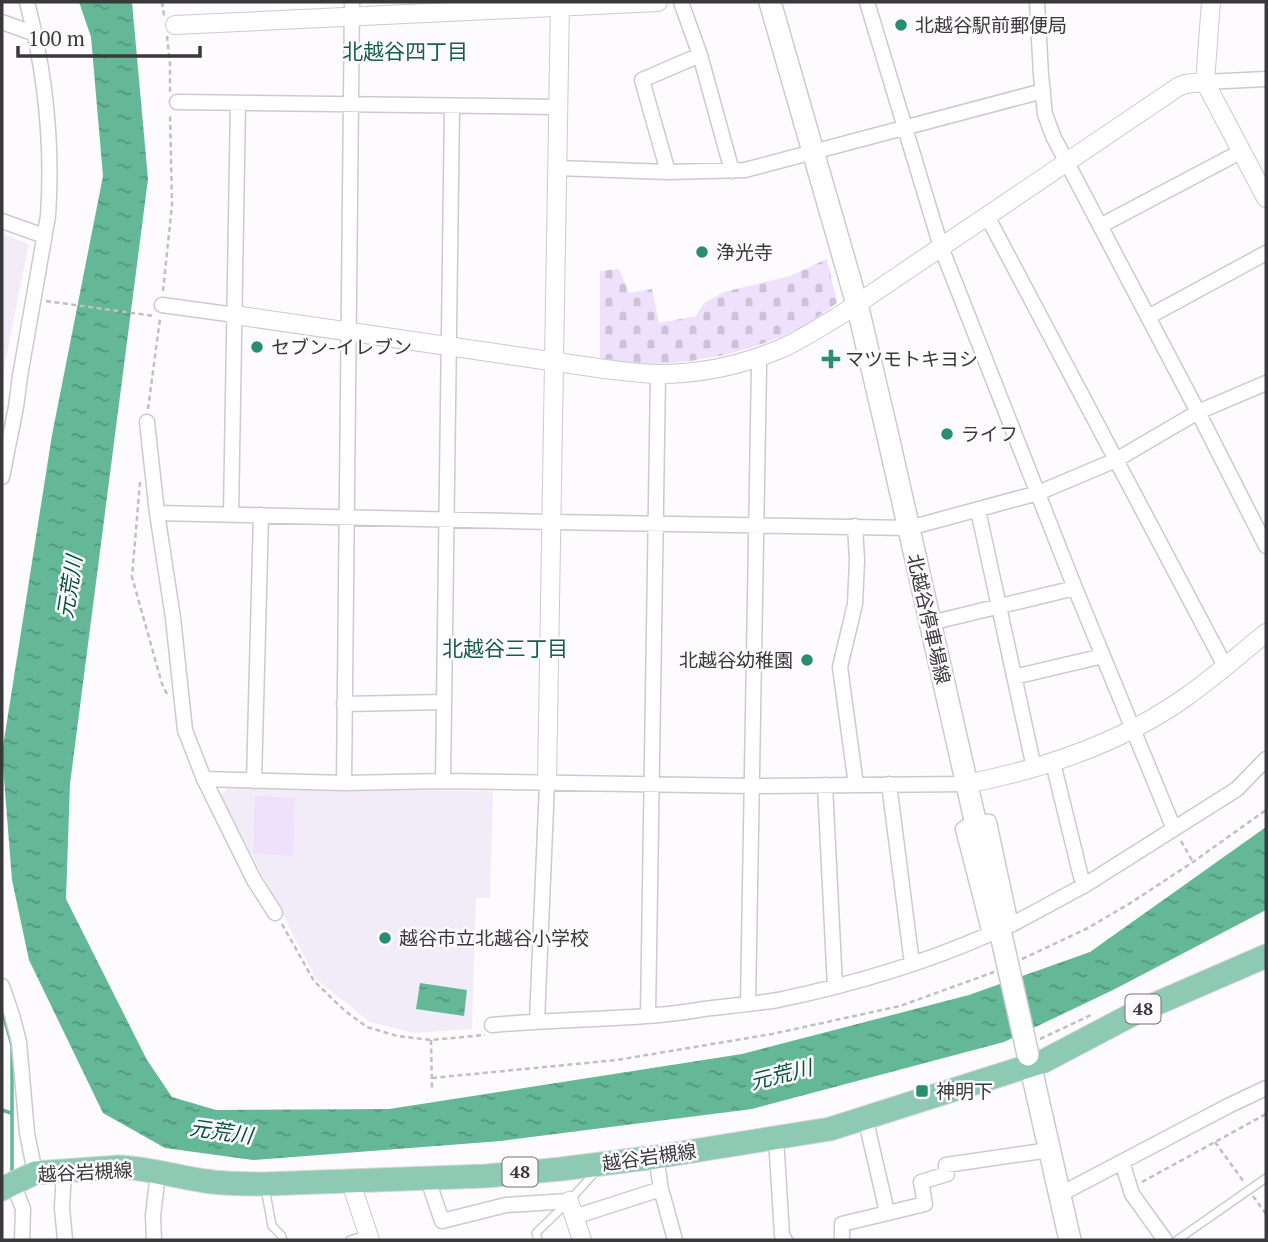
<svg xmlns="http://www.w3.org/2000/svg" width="1268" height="1242" viewBox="0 0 1268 1242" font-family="'PT Serif','Noto Sans JP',serif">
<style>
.built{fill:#f2ecf8}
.cemetery{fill:url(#cemetery-stones)}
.pitch{fill:#efe1fc}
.water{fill:url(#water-ripples)}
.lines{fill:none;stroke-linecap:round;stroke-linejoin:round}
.stream{stroke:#64b897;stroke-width:3.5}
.service-casing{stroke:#cccace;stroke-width:10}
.minor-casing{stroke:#cccace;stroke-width:17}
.tertiary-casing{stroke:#cccace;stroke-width:20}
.secondary-casing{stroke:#cccace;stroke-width:24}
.primary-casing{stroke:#d7d7d8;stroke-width:25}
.path{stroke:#c1bfc2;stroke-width:2.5;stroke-dasharray:5 3.5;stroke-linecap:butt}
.service{stroke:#fff;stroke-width:7}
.minor{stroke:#fff;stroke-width:14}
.tertiary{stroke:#fff;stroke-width:18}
.secondary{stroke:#fff;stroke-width:21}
.primary{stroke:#8ec9b3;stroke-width:23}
.secondary-bridge-casing{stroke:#cccace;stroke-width:24;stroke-linecap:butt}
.secondary-bridge{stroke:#fff;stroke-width:21}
.poi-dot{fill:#278f6d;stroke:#fdfbfe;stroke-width:2.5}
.labels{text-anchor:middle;stroke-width:5;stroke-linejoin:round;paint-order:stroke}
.shield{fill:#fdfbfe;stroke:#747275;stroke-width:2}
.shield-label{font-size:18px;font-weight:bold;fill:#39383a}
.poi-label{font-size:19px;fill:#39383a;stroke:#fdfbfe;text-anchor:start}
.street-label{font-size:19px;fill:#39383a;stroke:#fdfbfe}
.neighbourhood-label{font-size:21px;fill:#165e46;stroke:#fdfbfe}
.water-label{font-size:21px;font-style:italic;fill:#08503a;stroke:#fdfbfe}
</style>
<defs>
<pattern id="cemetery-stones" width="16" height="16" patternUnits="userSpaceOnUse" patternTransform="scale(1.75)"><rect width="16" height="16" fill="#efe1fc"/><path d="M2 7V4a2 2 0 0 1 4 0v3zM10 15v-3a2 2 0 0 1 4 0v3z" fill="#cec2d9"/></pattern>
<pattern id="water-ripples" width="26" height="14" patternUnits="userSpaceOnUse" patternTransform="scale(1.75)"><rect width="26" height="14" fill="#64b897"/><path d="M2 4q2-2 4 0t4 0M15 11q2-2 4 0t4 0" fill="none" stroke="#53977c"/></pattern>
</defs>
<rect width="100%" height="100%" fill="#fdfbfe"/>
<path class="built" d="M2,234L29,244L2,377Z
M227,788L493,791L490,898H476L472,1029L414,1033L370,1022L316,979L221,796Z"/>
<path class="cemetery" d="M827,259L837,303C827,310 816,318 806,324C763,350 693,365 643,364C629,363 614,360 600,358V271L619,269L629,293L652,289L659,323L696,316L704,303L724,292L790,276Z"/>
<path class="pitch" d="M255,796L295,798L293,856L253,854Z"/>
<path class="water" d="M79,2H132L148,179L70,784L66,899L147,1060L172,1097L216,1110L389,1109L742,1054L969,995L1090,952L1266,827V910L1113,990L1004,1042L752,1109L501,1141L253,1160L165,1148L103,1113L29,960L12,880L2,753L52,435L103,176L91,37Z
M420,983L467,990L464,1016L416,1009Z"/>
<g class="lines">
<path class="stream" d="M2,1011L12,1045V1171
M2,1110L11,1113"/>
<defs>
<path id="service" d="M265,1188L272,1226L281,1235L283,1240
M350,1240L366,1235
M538,1240L536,1233L569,1201L597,1170
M1177,1240L1266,1178"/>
<path id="minor" d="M681,2L700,55L732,171
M867,2L941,247L1075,588L1174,829
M1037,2L1041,75L1045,114L1053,136L1198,412L1266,546
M2,22L35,34
M1205,82L1266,79
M177,102L558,107
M557,168L668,172L745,170L1043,91
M668,172L642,80L700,55
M987,216L1225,666
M2,221L44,236
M1100,226L1242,151
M162,305L235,315
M1148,317L1266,253
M147,422L157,513L173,618L185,730L204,779L344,783L443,781L752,786L966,784
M2,477L16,407L20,376L48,216C53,144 45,71 27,2
M978,510L1034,768
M157,513L551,522L909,528L1038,493L1116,460L1198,412L1266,383
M231,515L238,103
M855,526L857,560L855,604L840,667L856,785
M930,623L1075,588
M1014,677L1103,656
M344,704L444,702
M1053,763L1081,877L1085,885
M204,779L254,880L275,913
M254,781L261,515
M443,781L452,106
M344,783L352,2
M889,784L912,964
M825,785L835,987
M2,986L12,1015L19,1042L27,1133L35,1173
M748,1004L759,366L757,357
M648,1016L658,374
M537,1021L547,783
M492,1025C544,1020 595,1020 646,1016C665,1015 685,1012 704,1009C728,1006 753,1004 778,1000C850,985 922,964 990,934L963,829L975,821L989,822L1011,925L1085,885L1237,789L1266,759
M865,1117L887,1212
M776,1138L782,1235L785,1240
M656,1157L661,1189L675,1240
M1122,1162L1132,1194L1165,1240
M64,1171L62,1208L65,1240
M427,1177L442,1221L506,1205L569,1201
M13,1183L23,1209L22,1240
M1059,1195L1228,1106L1266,1088
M574,1217L661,1189
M154,1240L153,1216L158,1173
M842,1240V1224L925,1204L921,1182L947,1174L946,1165L1049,1150"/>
<path id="tertiary" d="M1211,2L1205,82L1266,198
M175,25L658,2
M235,315L605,369C623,371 641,374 659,374C700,374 742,365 780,349C803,339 824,325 845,312L1178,87L1185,84L1205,82
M547,783L560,2
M966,784C1044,769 1121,743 1186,697C1214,677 1240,654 1266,633
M350,1180L370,1240
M569,1201L582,1240"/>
<path id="secondary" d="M770,2L857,304L887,432L1004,948
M1028,1055L1070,1240"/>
<path id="primary" d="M2,1189L35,1173L119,1167C148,1168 176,1177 205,1181C225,1184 245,1184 265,1184L486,1176L561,1169L656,1157L830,1129L1044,1061L1137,1012L1266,956"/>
</defs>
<use href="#service" class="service-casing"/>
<use href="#minor" class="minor-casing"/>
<use href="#tertiary" class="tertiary-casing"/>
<use href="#secondary" class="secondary-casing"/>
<use href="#primary" class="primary-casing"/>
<path class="path" d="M162,2L164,16
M167,36L170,64V92
M163,291L172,205L170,113
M46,301L154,316
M148,409L160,319
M140,482L132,577L162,684L167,694
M1181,841L1193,862
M282,924L314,981L345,1011L367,1027L397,1036L431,1040L485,1035
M1022,959L1088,928L1132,902L1193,862L1266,810
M1040,1039L1091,1015
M431,1040L432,1090
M432,1078L617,1060L772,1034L900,1006L994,972
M1215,1142L1244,1182
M1142,1182L1266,1114
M1253,1196L1266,1214"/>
<use href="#service" class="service"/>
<use href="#minor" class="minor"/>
<use href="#tertiary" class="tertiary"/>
<use href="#secondary" class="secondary"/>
<use href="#primary" class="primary"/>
<defs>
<path id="secondary-bridge" d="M1004,948L1028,1055"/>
</defs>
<use href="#secondary-bridge" class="secondary-bridge-casing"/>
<use href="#secondary-bridge" class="secondary-bridge"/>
</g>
<g class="poi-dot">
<circle cx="901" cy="25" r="7"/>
<circle cx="702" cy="252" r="7"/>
<circle cx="257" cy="347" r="7"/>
<path d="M827.5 348.5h7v7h7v7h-7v7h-7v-7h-7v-7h7z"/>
<circle cx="947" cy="434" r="7"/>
<circle cx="807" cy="660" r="7"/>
<circle cx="385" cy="938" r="7"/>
<rect x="915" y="1084" width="14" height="14" rx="3.5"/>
</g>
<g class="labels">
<g class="shield">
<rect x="1125.5" y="994.5" width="35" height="29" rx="5"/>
<rect x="502.5" y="1157.5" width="35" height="29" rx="5"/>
</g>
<g class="shield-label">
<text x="1143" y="1015">48</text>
<text x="520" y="1178">48</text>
</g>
<g class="poi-label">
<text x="915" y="32">北越谷駅前郵便局</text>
<text x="716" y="259">浄光寺</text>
<text x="271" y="354">セブン-イレブン</text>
<text x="845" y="366">マツモトキヨシ</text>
<text x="961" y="441">ライフ</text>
<text x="793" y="667" text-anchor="end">北越谷幼稚園</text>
<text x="399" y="945">越谷市立北越谷小学校</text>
<text x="936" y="1098">神明下</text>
</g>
<g class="street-label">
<text transform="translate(929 619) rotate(77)" y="7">北越谷停車場線</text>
<text transform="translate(649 1157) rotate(-8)" y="7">越谷岩槻線</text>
<text transform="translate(85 1172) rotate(-3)" y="7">越谷岩槻線</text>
</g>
<g class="neighbourhood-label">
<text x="405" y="59">北越谷四丁目</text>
<text x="505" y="656">北越谷三丁目</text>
</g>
<g class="water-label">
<text transform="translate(70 587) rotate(-81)" y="7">元荒川</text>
<text transform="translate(781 1075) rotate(-14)" y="7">元荒川</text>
<text transform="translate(221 1132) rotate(8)" y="7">元荒川</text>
</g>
</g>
<rect width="1268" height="1242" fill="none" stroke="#39383a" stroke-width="7"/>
<path d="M18 46v10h182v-10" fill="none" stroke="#39383a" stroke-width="3.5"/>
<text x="28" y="46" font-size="21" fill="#39383a" stroke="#fdfbfe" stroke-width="5" paint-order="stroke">100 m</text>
</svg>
